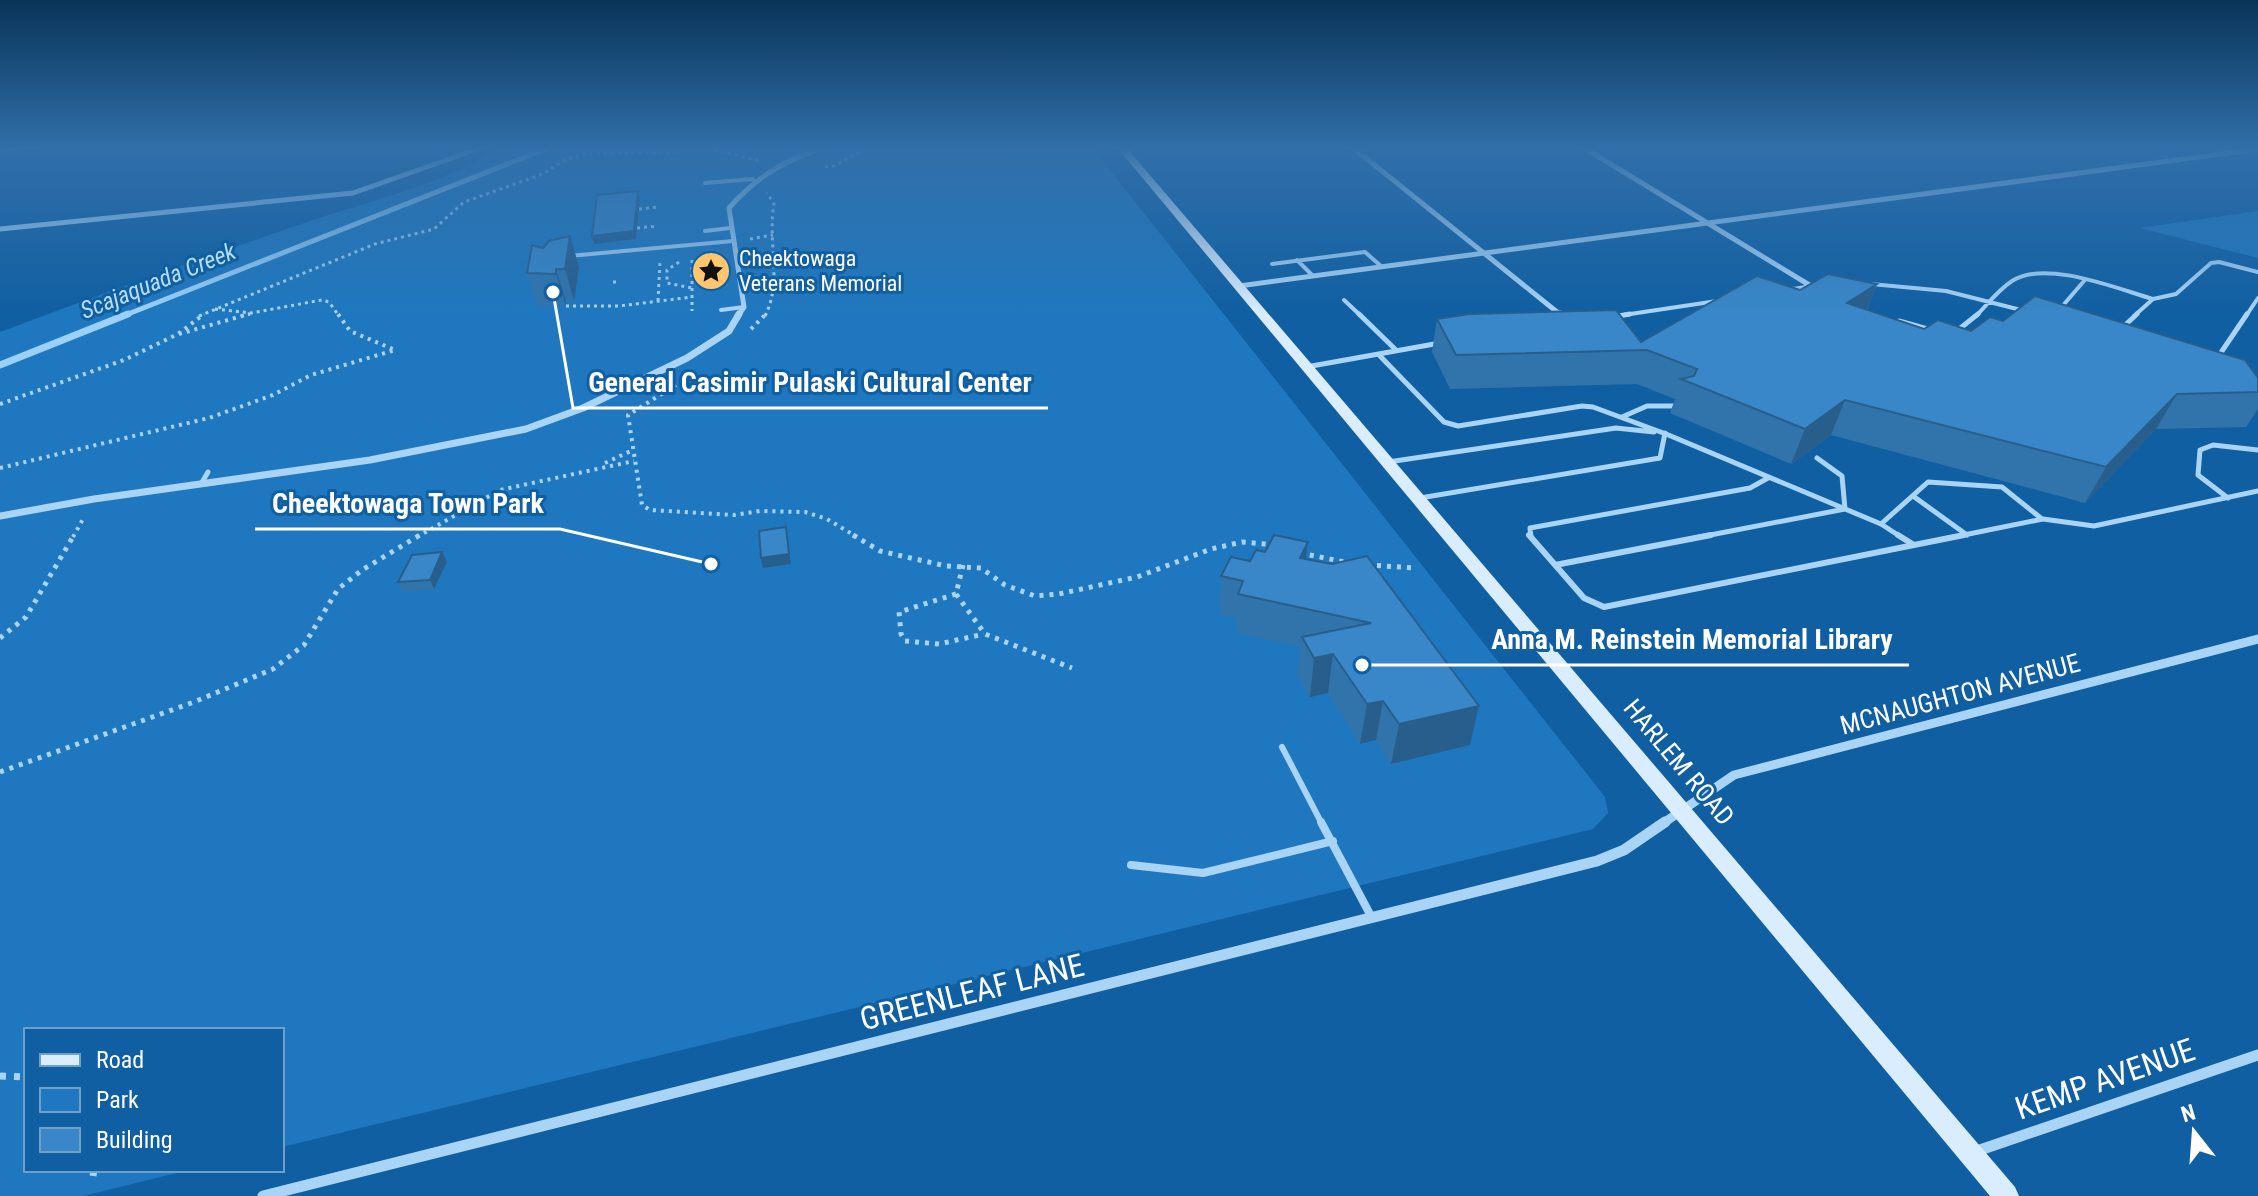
<svg xmlns="http://www.w3.org/2000/svg" width="2258" height="1196" viewBox="0 0 2258 1196" font-family="'Roboto Condensed',sans-serif">
<style>
.green{fill:#1f78bf}
.lines{fill:none;stroke-linecap:round;stroke-linejoin:round}
.stream-far1{stroke:#9bd0f9;stroke-width:5}
.stream{stroke:#9bd0f9;stroke-width:7}
.path-far3{stroke:#aad4f6;stroke-width:3;stroke-dasharray:3 4;stroke-linecap:butt}
.path-far2{stroke:#aad4f6;stroke-width:4;stroke-dasharray:3 5;stroke-linecap:butt}
.path-far1{stroke:#aad4f6;stroke-width:5;stroke-dasharray:4 6;stroke-linecap:butt}
.path{stroke:#aad4f6;stroke-width:7;stroke-dasharray:6 8;stroke-linecap:butt}
.lane-far3{stroke:#aad4f6;stroke-width:4}
.lane-far2{stroke:#aad4f6;stroke-width:5}
.lane-far1{stroke:#aad4f6;stroke-width:6}
.lane{stroke:#aad4f6;stroke-width:8}
.street-far3{stroke:#aad4f6;stroke-width:5}
.street-far2{stroke:#aad4f6;stroke-width:7}
.street-far1{stroke:#aad4f6;stroke-width:9}
.street{stroke:#aad4f6;stroke-width:11}
.secondary{fill:#daedfe;fill-rule:evenodd}
.wall{fill:#3174ac}
.shaded-wall{fill:#285e8c}
.building{fill:#3987c8;stroke:#285e8c;stroke-width:2}
.labels{text-anchor:middle;stroke-width:6;stroke-linejoin:round;paint-order:stroke}
.far-poi-label{font-size:22px;fill:#fff;stroke:#105fa2;text-anchor:start}
.far-water-label{font-size:24px;font-style:italic;fill:#b6ddfc;stroke:#105fa2}
.street-label{font-size:26px;fill:#fff;stroke:#105fa2}
.near-street-label{font-size:32px;fill:#fff;stroke:#105fa2}
.leader{fill:none;stroke:#fff;stroke-width:3}
.callout-dot{fill:#fff;stroke:#105fa2;stroke-width:3}
.callout-label{font-size:28px;text-anchor:middle;font-weight:bold;fill:#fff;stroke:#105fa2;stroke-width:6;stroke-linejoin:round;paint-order:stroke}
</style>
<rect width="100%" height="100%" fill="#105fa2"/>
<path class="green" d="M503,146H1091L1605,797L1608,813L1593,829L282,1147V1030H26V1170H189L83,1196H0V332C103,293 206,257 310,221C374,200 446,183 503,146Z
M2258,211V258L2140,228Z"/>
<g class="lines">
<path class="stream-far1" d="M123,316L553,146"/>
<path class="stream" d="M0,365L128,314"/>
<path class="path-far3" d="M825,167L836,165L871,146
M639,209L659,207
M637,228L658,226
M750,239L773,235
M692,260V311
M679,262L667,270V283L692,288
M613,282H618
M658,301L660,262
M566,306H619L692,297
M215,309L251,313L322,300L329,302L339,316
M199,316L375,244L434,229L464,202L543,174L561,162L582,154L674,152L697,146L761,161
M241,316L250,314
M765,316C783,281 767,242 774,204L767,193"/>
<path class="path-far2" d="M751,329L766,314
M179,334L249,314
M676,385L628,415L642,505L650,510L734,515L760,511L805,512L827,519L857,537
M0,404L124,360L178,334L204,314
M605,463L633,450
M0,468L209,418L273,395L311,375L395,350L350,331L338,314
M73,537L83,519
M417,537L500,490L634,461"/>
<path class="path-far1" d="M853,535L880,551L946,566L981,568L1005,585L1035,596L1059,594L1137,577L1211,549L1242,542L1276,545
M1300,553L1345,562
M963,565L956,594L985,634L1072,668
M1367,565L1416,568
M956,594L899,612L901,634L905,641L939,644L984,634
M0,638L26,617L74,535
M0,772L194,702L273,669L304,645L338,589L362,570L420,535"/>
<path class="path" d="M0,1076L26,1077
M93,1176L94,1170"/>
<path class="lane-far3" d="M705,183L753,179
M705,231L730,228
M569,256L733,241
M1297,260L1313,276
M1272,264L1365,252L1382,267
M1871,284L1946,291L2025,311
M1787,290L1812,286
M1344,300L1361,316
M721,310L744,307
M2059,310L2084,281
M1617,316L1717,301
M1976,316C1987,305 1998,290 2012,281C2045,259 2118,289 2153,299
M2134,316L2153,299L2176,294L2211,263L2219,262L2258,272
M2246,316L2258,298"/>
<path class="lane-far2" d="M1359,314L1396,350
M1613,317L1630,314
M1899,321L1931,330
M2122,328L2137,314
M1958,330L1978,314
M1380,356L1444,422L1458,426L1582,406L1593,407L1666,434L1881,524L1901,537
M2218,357L2247,314
M1306,367L1440,343
M1622,417L1647,406H1680
M1388,462L1616,428L1654,432
M201,484L208,472
M1913,496L1967,535
M1420,498L1660,458L1665,433
M2228,498L2198,475L2200,450L2213,445L2258,450
M1881,524L1928,482L2002,487L2042,519
M1531,537L1530,528L1750,488L1768,478
M1700,537L1845,509L1842,476L1817,458
M1954,537L2043,519L2094,526L2258,491"/>
<path class="lane-far1" d="M1529,535L1584,598L1604,607L1964,535
M1898,535L1914,545
M1555,565L1711,535
M1282,747L1322,824"/>
<path class="lane" d="M1321,822L1372,918
M1131,865L1203,873L1333,841"/>
<path class="street-far3" d="M1351,146L1562,316
M1581,146L1811,286
M0,149L33,146
M0,229L353,193L486,146
M1239,286L2258,149
M738,316L744,307L729,208C758,175 787,159 829,146"/>
<path class="street-far2" d="M1560,314L1564,318
M0,516L94,499L370,460L526,429L583,408L687,358L729,331L739,314"/>
<path class="street-far1" d="M1662,824L1734,775L2258,639"/>
<path class="street" d="M1974,1152L2258,1055
M263,1196L1597,861L1624,850L1665,822"/>
<path class="secondary" d="M1116,146H1125L2015,1187L2019,1196H1990Z"/>
</g>
<path class="wall" d="M570,236L579,267L574,301H566V306L537,305L527,273L543,248Z
M1877,284L1867,310L1924,329L1971,331L2003,321L2258,378V409L2246,427L2156,429L2085,503L1831,435L1791,464L1670,413L1675,399L1637,384L1450,389L1432,352L1437,319L1641,342L1800,290Z
M1308,542L1306,559L1479,706L1470,745L1391,764L1376,740L1360,744L1328,693L1310,697L1297,676L1300,647L1236,632L1237,618L1219,614L1221,576L1250,561L1265,552Z
M447,562L434,589L403,592L398,582Z"/>
<path class="shaded-wall" d="M638,191L640,199L636,239L594,244L592,236Z
M570,236L579,267L574,301L565,269Z
M556,269L566,301V306L556,274Z
M1877,284L1864,316L1847,303Z
M2177,394L2156,429L2085,503L2106,467Z
M1845,400L1831,435L1791,464L1805,429Z
M786,527L791,564L763,568L761,558Z
M1308,542L1303,580L1300,558Z
M442,552L447,562L434,589L430,580Z
M1333,654L1328,693L1310,697L1314,658Z
M1383,701L1376,740L1360,744L1367,704Z
M1479,706L1470,745L1391,764L1399,724Z"/>
<path class="building" d="M638,191L634,231L592,236L597,195Z
M570,236L565,269H556V274L527,273L532,245L543,248L549,241Z
M1828,274L1877,284L1847,303L1924,329L1938,320L1971,331L1990,317L2003,321L2035,296L2245,360L2258,378V392L2177,394L2106,467L1845,400L1805,429L1681,379L1694,376L1697,369L1647,350L1456,355L1437,319L1469,314L1616,310L1641,342L1757,276L1800,290Z
M786,527L789,554L761,558L759,531Z
M1274,535L1308,542L1300,558L1332,564L1367,556L1479,706L1399,724L1383,701L1367,704L1333,654L1314,658L1302,637L1371,623L1238,594L1243,581L1221,576L1231,557L1250,561L1256,550L1265,552Z
M442,552L430,580L398,582L412,555Z"/>
<linearGradient id="sky" x2="0" y2="1"><stop stop-color="#093459"/><stop offset="0.47" stop-color="#316fa9"/><stop offset="1" stop-color="#316fa9" stop-opacity="0"/></linearGradient>
<rect width="2258" height="313" fill="url(#sky)"/>
<defs>
<symbol id="sight-disc" viewBox="-11 -11 22 22"><circle r="9.5" fill="#ffc66e" stroke="#105fa2"/><path d="M0-6L1.8-2.2L6-1.7L2.9 1.2L3.7 5.4L0 3.3L-3.7 5.4L-2.9 1.2L-6-1.7L-1.8-2.2Z" fill="#111"/></symbol>
</defs>
<g fill-rule="evenodd">
<use href="#sight-disc" x="689" y="249" width="44" height="44"/>
</g>
<g class="labels">
<g class="far-poi-label">
<text x="739" y="266">Cheektowaga<tspan x="739" dy="25">Veterans Memorial</tspan></text>
</g>
<g class="far-water-label">
<text transform="translate(158 281) rotate(-22)" y="8">Scajaquada Creek</text>
</g>
<g class="street-label">
<text transform="translate(1960 694) rotate(-15)" y="9">MCNAUGHTON AVENUE</text>
<text transform="translate(1679 762) rotate(50)" y="9">HARLEM ROAD</text>
</g>
<g class="near-street-label">
<text transform="translate(972 992) rotate(-14)" y="11">GREENLEAF LANE</text>
<text transform="translate(2105 1079) rotate(-19)" y="11">KEMP AVENUE</text>
</g>
</g>
<path class="leader" d="M553 292L573 408H1048M711 564L560 529H255M1362 665L1475 665H1909"/>
<g class="callout-dot">
<circle cx="553" cy="292" r="8"/>
<circle cx="711" cy="564" r="8"/>
<circle cx="1362" cy="665" r="8"/>
</g>
<g class="callout-label">
<text x="810" y="392">General Casimir Pulaski Cultural Center</text>
<text x="408" y="513">Cheektowaga Town Park</text>
<text x="1692" y="649">Anna M. Reinstein Memorial Library</text>
</g>
<rect x="24" y="1028" width="260" height="144" fill="#105fa2" stroke="#709fc7" stroke-width="2"/>
<rect x="40" y="1054" width="40" height="12" fill="#daedfe" stroke="#709fc7" stroke-width="2"/>
<text x="96" y="1068" font-size="24" fill="#ffffff">Road</text>
<rect x="40" y="1088" width="40" height="24" fill="#1f78bf" stroke="#709fc7" stroke-width="2"/>
<text x="96" y="1108" font-size="24" fill="#ffffff">Park</text>
<rect x="40" y="1128" width="40" height="24" fill="#3987c8" stroke="#709fc7" stroke-width="2"/>
<text x="96" y="1148" font-size="24" fill="#ffffff">Building</text>
<g transform="translate(2194 1132) rotate(343)" stroke="#105fa2" stroke-width="6" paint-order="stroke">
<path d="M0-6L14 30L0 20L-14 30Z" fill="#ffffff"/>
<text y="-12" font-size="22" font-weight="bold" text-anchor="middle" fill="#ffffff">N</text>
</g>
</svg>
